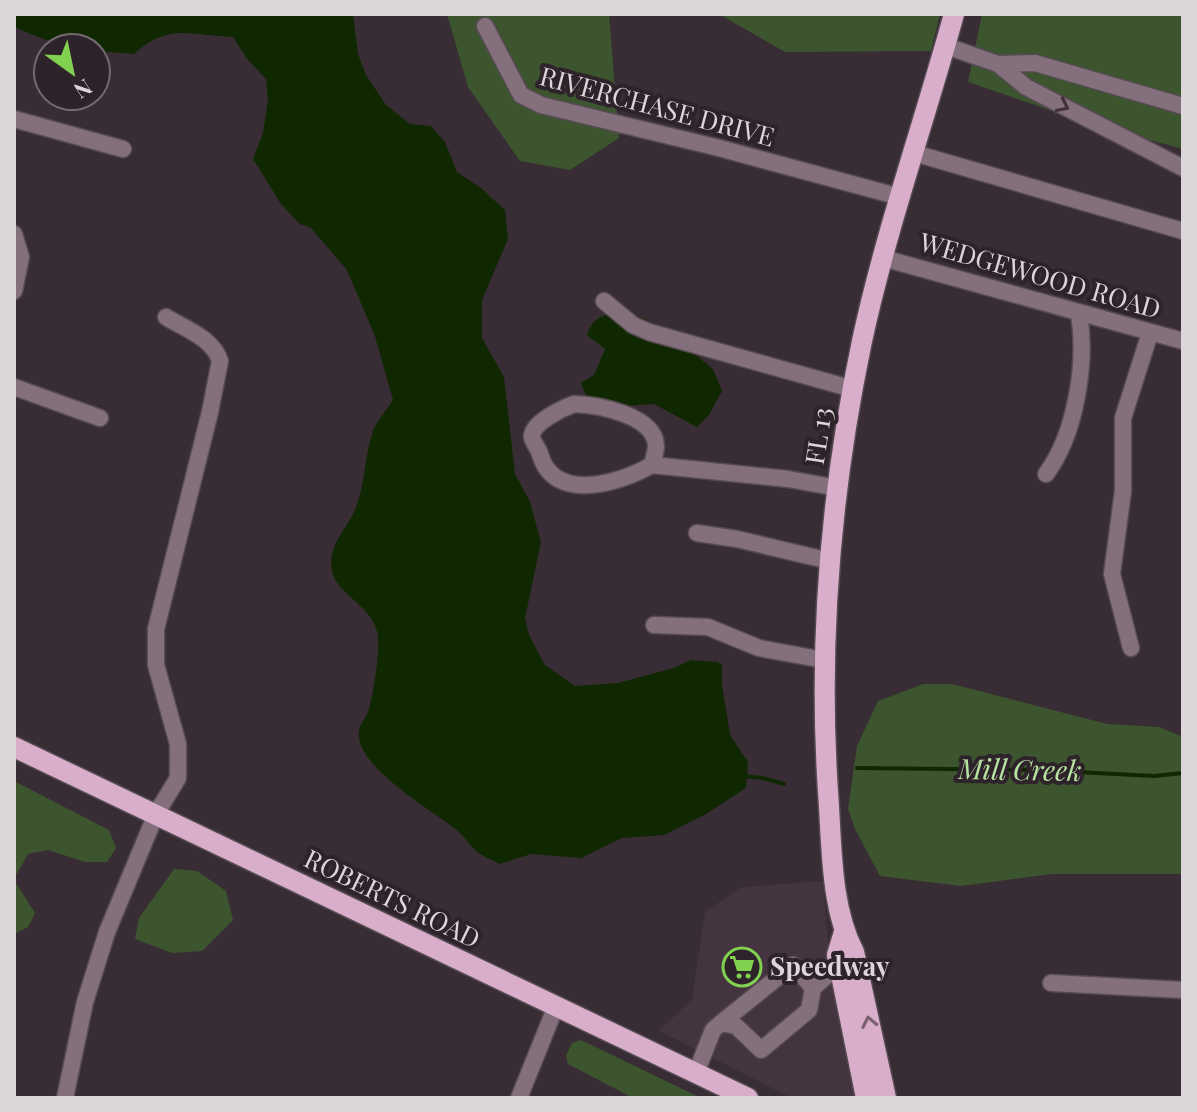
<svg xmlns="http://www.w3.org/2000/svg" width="1197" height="1112" viewBox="0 0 1197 1112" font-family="'Playfair Display',serif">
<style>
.built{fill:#44343f}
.green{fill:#3c552e}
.water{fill:#102801}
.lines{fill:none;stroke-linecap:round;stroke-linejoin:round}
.stream{stroke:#102801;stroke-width:4}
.minor-casing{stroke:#564b52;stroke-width:19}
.major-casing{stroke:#564b52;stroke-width:23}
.minor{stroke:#84707d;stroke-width:16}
.major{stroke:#d8aeca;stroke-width:20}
.oneway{stroke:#3f323b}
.oneway2{stroke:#7a6272}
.labels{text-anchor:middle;stroke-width:8;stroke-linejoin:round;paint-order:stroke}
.street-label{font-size:26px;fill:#dcd5d9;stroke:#2e232a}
.poi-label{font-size:26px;font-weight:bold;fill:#dcd5d9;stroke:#2e232a;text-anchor:start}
.water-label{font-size:28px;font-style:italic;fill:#b6e3a0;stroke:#2e232a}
</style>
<rect width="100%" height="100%" fill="#382d34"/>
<path class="built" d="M823,881L828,942L858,1098H792L659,1031L692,999L705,912L741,887Z"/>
<path class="green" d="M447,14H609L619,138L570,170L520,161L468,87Z
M719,14H940L931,51L785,52Z
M982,14H1183V149L1094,125L968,82Z
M923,684H952L1107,724L1159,727L1183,737V874H1051L961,886L880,876L855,829L848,809L857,746L878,701Z
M14,781L109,830L116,848L107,862H85L48,850L28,854L14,879Z
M174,869L197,871L226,891L233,920L202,951L172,953L135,939L139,918Z
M14,880L35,913L28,927L14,934Z
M581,1040L701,1098H633L568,1064L566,1056L572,1043Z"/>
<path class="water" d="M14,14H353L358,54L366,75L386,105L410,124L431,126L445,142L457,172L481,188L505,210L508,239L482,300V338L504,377L515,474L530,502L541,542L525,618L529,635L545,665L575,686L618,683L674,668L691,660L717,662L722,665V684L730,735L748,762L746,788L706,814L664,835L622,838L581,858L531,854L500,864C492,860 481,856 474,849C469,844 464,836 458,831C434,811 354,767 359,731C360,724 367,716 369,709C374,690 381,649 377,631C369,604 339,595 333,574C325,545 348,530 356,507C366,482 364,456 373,431C377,420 387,410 393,400L375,336L347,270L311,228L300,224L281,204L253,159L263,133L268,99L266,79L248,60L233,37C192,36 169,22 134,54L96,51V48C70,48 36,39 14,26Z
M622,312L645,319L672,336L713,369L722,391L709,415L697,427L654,404L591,408L581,383L594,375L605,349L587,335C594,315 603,316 622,312Z"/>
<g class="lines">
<path class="stream" d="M857,768L1038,770L1154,776L1183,773
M742,776L763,778L784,784"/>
<defs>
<path id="minor" d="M485,26L521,95L541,105L719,148L900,197
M946,46L998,64L1026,87L1183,168
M998,64L1035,63L1183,106
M14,119L123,149
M914,153L1183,231
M14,234L21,257L14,291
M883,258L1183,341
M604,301L633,325L649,332L853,389
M14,387L100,418
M574,404C598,405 655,415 656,446C656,452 653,460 652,465C619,483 554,504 540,454C539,449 533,443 532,437C531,423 563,408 574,404Z
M652,465L788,479L838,488
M1046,474C1076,434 1087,362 1079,314
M697,533L737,539L830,561
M654,625L708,627L759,648L824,660
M1131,648L1112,574L1123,491V418L1150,333
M1051,983L1183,990
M721,1023L793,965L813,988
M696,1073L713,1030L721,1023L736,1026L761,1050L809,1010L813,988L839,965
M65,1098L85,1002L107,932L156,814L178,778V744L156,665V629L210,412L220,361C213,338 185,329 166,317
M519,1098L556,1006"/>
<path id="major" d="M14,747L748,1098
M844,932L837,955L866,1098
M886,1098L854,952C830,906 832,844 828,792C818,641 831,489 862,341C886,230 924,123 954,14"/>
</defs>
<use href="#minor" class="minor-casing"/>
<use href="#major" class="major-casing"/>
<use href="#minor" class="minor"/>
<use href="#major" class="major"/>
</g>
<defs><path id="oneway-chevron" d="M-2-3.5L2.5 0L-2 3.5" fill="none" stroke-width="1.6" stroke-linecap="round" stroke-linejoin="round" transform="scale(2)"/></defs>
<use class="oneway" href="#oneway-chevron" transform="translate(1063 106) rotate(26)"/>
<use class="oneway2" href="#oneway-chevron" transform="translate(869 1022) rotate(-102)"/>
<defs>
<symbol id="supermarket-ring" viewBox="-11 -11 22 22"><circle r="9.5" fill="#2e232a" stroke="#81d050" stroke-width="1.5"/><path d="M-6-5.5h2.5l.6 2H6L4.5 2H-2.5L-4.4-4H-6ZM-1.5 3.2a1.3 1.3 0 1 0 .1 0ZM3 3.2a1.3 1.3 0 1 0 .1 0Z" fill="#81d050"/></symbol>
</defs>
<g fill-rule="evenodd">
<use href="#supermarket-ring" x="720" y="945" width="44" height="44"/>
</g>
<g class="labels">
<g class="street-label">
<text transform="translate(657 107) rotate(15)" y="9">RIVERCHASE DRIVE</text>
<text transform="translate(1040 276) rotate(16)" y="9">WEDGEWOOD ROAD</text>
<text transform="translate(819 436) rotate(-81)" y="9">FL 13</text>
<text transform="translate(392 899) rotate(26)" y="9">ROBERTS ROAD</text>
</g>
<g class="poi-label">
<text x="770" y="976">Speedway</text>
</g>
<g class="water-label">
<text transform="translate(1020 770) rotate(1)" y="10">Mill Creek</text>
</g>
</g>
<rect width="1197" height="1112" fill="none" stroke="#dcd5d9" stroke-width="32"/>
<g transform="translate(72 72) rotate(147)"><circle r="38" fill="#2e232a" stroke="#746a70" stroke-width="2"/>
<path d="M0-6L14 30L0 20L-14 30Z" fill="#81d050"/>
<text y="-12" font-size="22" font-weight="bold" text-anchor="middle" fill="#dcd5d9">N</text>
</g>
</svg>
